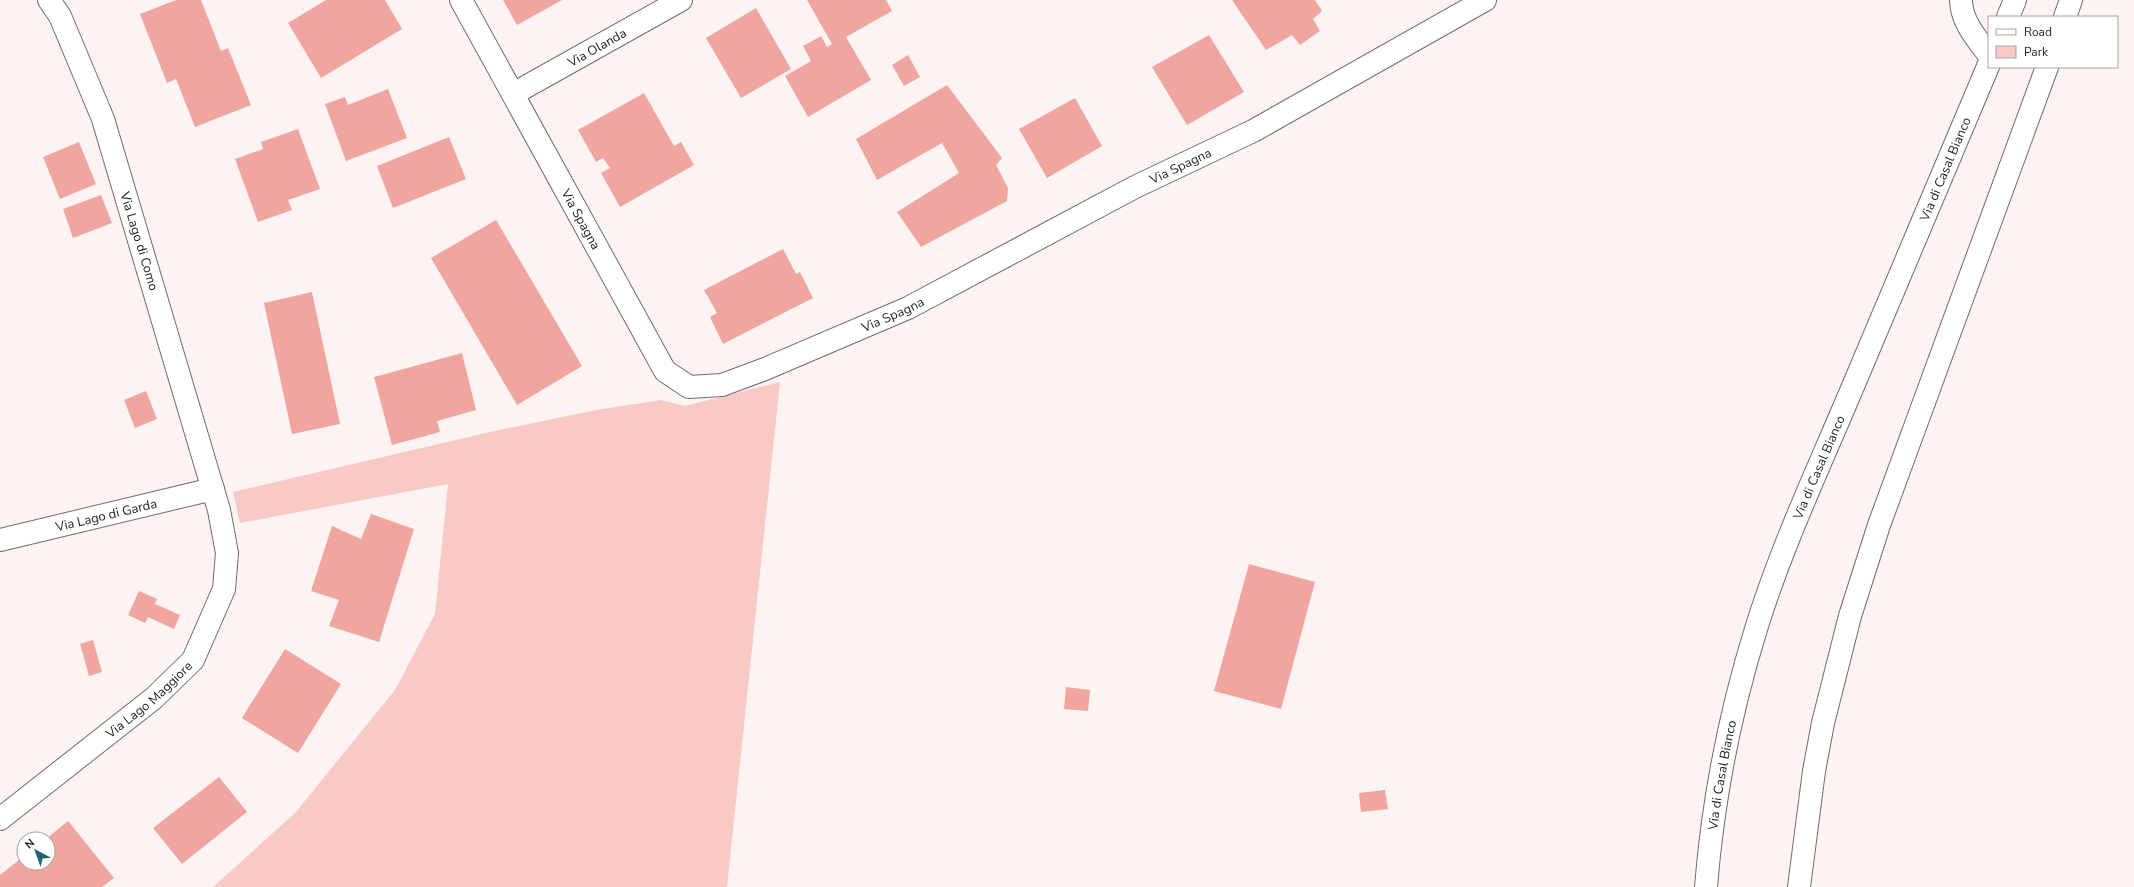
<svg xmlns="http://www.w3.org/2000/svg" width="2134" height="887" viewBox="0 0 2134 887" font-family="'Nunito Sans',sans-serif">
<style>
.green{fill:#f9cac4}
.building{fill:#f0a69e}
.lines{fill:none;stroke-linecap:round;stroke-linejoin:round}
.street-casing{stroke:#736b6a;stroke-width:24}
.secondary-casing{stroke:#736b6a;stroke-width:24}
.street{stroke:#fff;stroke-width:22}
.secondary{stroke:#fff;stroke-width:22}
.labels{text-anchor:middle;stroke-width:4;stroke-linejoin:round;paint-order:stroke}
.street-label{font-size:13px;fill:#1f1c1c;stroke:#fff}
</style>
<rect width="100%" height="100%" fill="#fcf3f2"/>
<path class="green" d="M780,382L727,887H213L295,813L395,690L435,614L448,484L240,523L233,492L499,430L596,410L661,400L685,406Z"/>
<path class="building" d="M176,0H201L221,51L228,48L251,105L195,127L176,79L167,83L140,14Z
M326,0H385L402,29L321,78L288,23Z
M503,0H562L517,25Z
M807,0H886L892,11L846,37L871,80L808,117L785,76L811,61L803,46L821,36L827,47L832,44Z
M1232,0H1315L1322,11L1313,19L1320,31L1300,45L1292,35L1266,50Z
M756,8L791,69L741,98L706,38Z
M1209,35L1244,92L1187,125L1152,67Z
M908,55L920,77L904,86L892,65Z
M947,85L1002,158L996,165L1008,188L1007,201L921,247L897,212L959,173L942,143L877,180L856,139Z
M388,89L407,138L346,161L325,104L345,97L348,105Z
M644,93L674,146L681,142L694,165L620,207L601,173L610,168L603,158L596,162L578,130Z
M1075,98L1102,146L1047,178L1019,129Z
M298,129L320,189L288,200L292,210L258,222L235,159L263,149L261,142Z
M449,137L466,179L393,208L377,166Z
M79,142L96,184L60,199L43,157Z
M101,195L112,223L73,238L63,209Z
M496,220L582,366L517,405L431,258Z
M783,249L796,274L800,272L813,298L723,344L710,317L717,313L704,290Z
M312,292L340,424L292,434L264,303Z
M462,353L476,410L437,421L440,432L392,445L374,377Z
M146,391L157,419L135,428L124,400Z
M371,514L414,529L379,642L329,626L339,600L311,591L332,526L361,539Z
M1249,564L1315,582L1281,709L1214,691Z
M139,591L157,599L155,604L180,615L174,629L148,617L145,623L128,615Z
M93,640L102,672L89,676L80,644Z
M285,649L341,684L298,753L242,718Z
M1066,687L1090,690L1088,711L1064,709Z
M219,777L247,812L182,864L153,828Z
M1385,790L1388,809L1361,812L1359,793Z
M68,821L114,878L102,887H0V875L24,856V863H48V839H46Z"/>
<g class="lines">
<defs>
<g id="street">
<path id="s1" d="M461,0L665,371L689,387L722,385L765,369L908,308L1135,187L1253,131L1485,0"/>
<path d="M1961,0C1961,21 1977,39 1989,55"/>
<path id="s2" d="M513,94L681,0"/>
<path id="s3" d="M0,540L213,489"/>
<path id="s4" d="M0,819L154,698L193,660L224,589L227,553L219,510L103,119L60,16L49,0"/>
</g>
<g id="secondary">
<path d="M2008,17L2015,0"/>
<path d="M2065,17L2071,0"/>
<path id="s5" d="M1706,887C1713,799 1730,713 1756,629C1782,545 1820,465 1854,384C1899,277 1944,171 1989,64"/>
<path d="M1799,887L1814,771L1823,723L1850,616L1879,525L2047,67"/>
</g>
</defs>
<use href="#street" class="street-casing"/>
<use href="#secondary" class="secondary-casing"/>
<use href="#street" class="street"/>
<use href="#secondary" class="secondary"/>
</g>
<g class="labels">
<g class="street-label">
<text dy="5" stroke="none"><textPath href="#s2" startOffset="96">Via Olanda</textPath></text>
<text dy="5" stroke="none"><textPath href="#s1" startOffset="994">Via Spagna</textPath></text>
<text dy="5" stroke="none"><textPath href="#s5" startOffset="761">Via di Casal Bianco</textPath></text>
<text dy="5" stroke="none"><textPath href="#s1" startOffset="250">Via Spagna</textPath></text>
<text transform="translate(140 241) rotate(73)" y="5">Via Lago di Como</text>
<text dy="5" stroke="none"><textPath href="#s1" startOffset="670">Via Spagna</textPath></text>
<text dy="5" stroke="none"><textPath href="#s5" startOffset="437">Via di Casal Bianco</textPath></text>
<text dy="5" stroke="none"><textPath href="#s3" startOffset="109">Via Lago di Garda</textPath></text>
<text dy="5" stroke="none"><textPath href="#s4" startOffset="191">Via Lago Maggiore</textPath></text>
<text dy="5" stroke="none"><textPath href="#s5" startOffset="113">Via di Casal Bianco</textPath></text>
</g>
</g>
<rect x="1988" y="16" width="130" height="52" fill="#ffffff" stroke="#a5a4a4"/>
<rect x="1996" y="29" width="20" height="6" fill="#ffffff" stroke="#a5a4a4"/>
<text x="2024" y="36" font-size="12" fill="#1f1c1c">Road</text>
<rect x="1996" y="46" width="20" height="12" fill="#f9cac4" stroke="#a5a4a4"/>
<text x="2024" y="56" font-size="12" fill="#1f1c1c">Park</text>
<g transform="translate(36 851) rotate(319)"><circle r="19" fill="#ffffff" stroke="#a5a4a4"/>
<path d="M0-3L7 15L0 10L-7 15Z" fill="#1e6674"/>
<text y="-6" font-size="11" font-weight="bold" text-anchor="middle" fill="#1f1c1c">N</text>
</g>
</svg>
